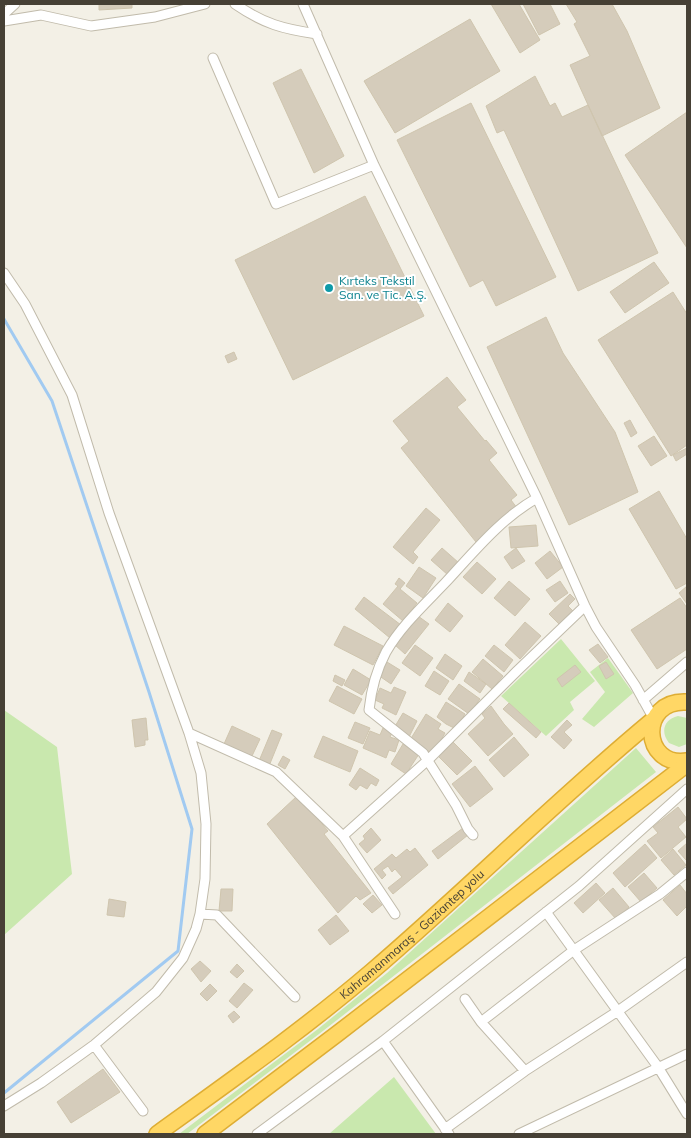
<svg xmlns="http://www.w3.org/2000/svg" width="691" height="1138" viewBox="0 0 691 1138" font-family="Mulish,sans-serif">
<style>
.green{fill:#c9e8ae}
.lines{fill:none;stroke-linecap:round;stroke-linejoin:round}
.stream{stroke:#a1caf1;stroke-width:3}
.building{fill:#d5ccbb;stroke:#cfc5ae}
.street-casing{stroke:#c1bbab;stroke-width:11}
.highway-casing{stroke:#dead34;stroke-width:18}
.street{stroke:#fff;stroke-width:9}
.highway{stroke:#ffd765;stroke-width:15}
.culture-dot{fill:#0f9aa8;stroke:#fff;stroke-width:2}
.labels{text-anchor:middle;stroke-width:4;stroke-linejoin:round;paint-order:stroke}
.culture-label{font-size:12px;fill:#0d838f;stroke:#fff;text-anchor:start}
.street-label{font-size:12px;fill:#464035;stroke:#fff}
</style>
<rect width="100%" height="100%" fill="#f3f0e6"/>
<path class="green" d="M561,639L595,681L570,702L574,710L546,736L501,696Z
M608,658L633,693L594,727L582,719L605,692L590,672Z
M4,710L57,747L72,874L4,935Z
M678,716L687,718V744L679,747L669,743C660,732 664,719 678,716Z
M636,748L656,772L319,1034L187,1134H179L318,1029L387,973Z
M394,1077L436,1134H329Z"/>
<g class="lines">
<path class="stream" d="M4,319L52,401L149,692L192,829L178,951L4,1093"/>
</g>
<path class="building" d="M99,4H132V8L99,10Z
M491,4H519L540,40L520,53Z
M523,4H550L560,24L539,35Z
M566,4H612L627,31L660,108L602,136L570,65L590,56L574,24L577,22Z
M470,19L500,71L395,133L364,81Z
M301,69L344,156L314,173L273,83Z
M535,76L550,106L555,103L562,117L588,105L658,253L578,291L504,130L497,133L486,106Z
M471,103L556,277L496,306L483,280L470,287L397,140Z
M687,112V248L625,155Z
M365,196L424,316L293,380L235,260Z
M654,262L669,283L625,313L610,292Z
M673,292L687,314V445L671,456L598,340Z
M546,317L563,353L615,432L638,492L569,525L487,347Z
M234,352L237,359L228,363L225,356Z
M447,377L466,400L457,407L485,441L486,440L497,453L489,460L517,495L511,500L517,508L476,542L401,448L409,441L393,421Z
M630,420L637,433L631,437L624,423Z
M654,436L667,456L651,466L638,446Z
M687,448V454L676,461L673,455Z
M659,491L687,539V583L676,589L629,509Z
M426,508L440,520L413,552L418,557L413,564L393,547Z
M536,525L538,546L511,548L509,527Z
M442,548L459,563L448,575L431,560Z
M516,548L525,561L512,569L504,557Z
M550,551L563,567L547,579L535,563Z
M477,562L496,579L482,594L463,577Z
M419,567L436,578L423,598L406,586Z
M399,578L405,583L400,589L417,603L403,621L383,604L398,586L395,584Z
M509,581L530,599L515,616L494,598Z
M560,581L568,593L555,602L546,590Z
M687,586V604L679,593Z
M570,594L575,599L568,606L574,612L560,625L549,614Z
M364,597L401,625L390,638L355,609Z
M680,598L687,608V649L657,669L631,630Z
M448,603L463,616L450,632L435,620Z
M418,616L429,624L405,654L395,645Z
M525,622L541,636L520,659L505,645Z
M344,626L383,646L373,665L334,645Z
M598,644L608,657L600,663L589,650Z
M415,645L433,658L420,676L402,663Z
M494,645L513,660L504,672L485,656Z
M445,654L462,666L453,680L436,668Z
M483,659L503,676L492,689L472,672Z
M387,662L400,670L391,684L378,675Z
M606,662L614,674L606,679L599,666Z
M575,665L581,672L562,687L557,679Z
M353,669L371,680L362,695L344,685Z
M434,671L449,681L440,695L425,686Z
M469,672L486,684L480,693L464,681Z
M335,675L345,680L342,686L333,681Z
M459,684L480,699L469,714L448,699Z
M337,686L362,699L354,714L329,701Z
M394,687L406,692L396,715L382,708L384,704L375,700L380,688L391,693Z
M446,702L465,714L456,729L446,724L437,717Z
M509,703L541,732L536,738L503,709Z
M491,706L504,724L513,734L488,756L468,734L485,718L482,714Z
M403,713L417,721L409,737L394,728Z
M426,714L441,724L438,729L445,733L433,754L410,740Z
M146,718L148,740H145V745L135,747L132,720Z
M567,720L572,725L564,732L572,740L564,749L551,737Z
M355,722L370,728L363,744L348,738Z
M232,726L260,739L252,756L224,744Z
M383,728L393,731L390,737L399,740L395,752L389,750L386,758L363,748L370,731L380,735Z
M272,730L282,734L269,766L259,761Z
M323,736L358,751L350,772L314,757Z
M514,737L529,755L504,777L489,760Z
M453,742L472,761L457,775L438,756Z
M403,744L419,754L406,774L391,764Z
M283,756L290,760L285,769L278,765Z
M475,766L493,789L470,807L452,784Z
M360,768L379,780L376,786L371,783L367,789L360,785L356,790L349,785Z
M296,797L301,799L328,831L324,834L371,893L360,900L356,896L338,913L267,824Z
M678,807L687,819L678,827L686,837L661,858L647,841L658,833L653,827Z
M371,828L381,840L367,853L359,844L365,839L363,836Z
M463,828L468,835L438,859L432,851Z
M687,843V859L686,860L678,851Z
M645,844L657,858L625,887L613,873Z
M415,848L428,865L393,894L388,888L402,877L395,869L392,872L388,866L382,870L386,875L382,879L374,869L392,854L396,858L407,849L410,852Z
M673,849L686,865L674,875L661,860Z
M644,873L657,888L641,902L628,887Z
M596,883L605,893L583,913L574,903Z
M680,885L687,894V906L677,916L663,900Z
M613,888L629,907L616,919L599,900Z
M221,889H233L232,911H219Z
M373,895L382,905L372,913L363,904Z
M109,899L126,902L124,917L107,915Z
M336,915L349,931L330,945L318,930Z
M200,961L211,971L201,982L191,969Z
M237,964L244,971L237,978L230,972Z
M244,983L253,990L237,1008L229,1001Z
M210,984L217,991L207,1001L200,994Z
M234,1011L240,1017L233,1023L228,1016Z
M103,1069L120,1092L71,1123L57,1102Z"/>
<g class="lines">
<defs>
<path id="street" d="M235,4C264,24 283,29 317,34
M303,4L374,165L537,498L585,606L596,627L635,685L654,719
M4,14L15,4
M4,21L41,15L91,26L155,17L205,4
M213,58L276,204L374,165
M4,273L25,304L72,395L109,513L189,733L201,773L206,824L205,879L200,914L196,929L183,958L156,992L94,1045L41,1083L4,1106
M643,700L687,662
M189,733L276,772L343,836L395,914
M473,835L468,829L456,805L423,753L369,710C371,691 377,669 386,652C401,626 424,605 445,583C473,553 500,519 537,498
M343,836L428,760L517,671L585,606
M546,912L658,1067L687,1114
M200,914L217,915L295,997
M465,999L481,1022L525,1071
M481,1022L574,950L660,894L687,872
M383,1041L449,1134
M94,1045L143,1111
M445,1129L525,1071L618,1011L687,962
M257,1134L383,1041L579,886L687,789
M519,1134L687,1054"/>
<g id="highway">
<path d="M687,702C638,699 642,768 687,761"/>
<path id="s1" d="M157,1134C229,1082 303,1030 371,972C467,890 556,800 654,719"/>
<path d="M205,1134L337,1034L687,764"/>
</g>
</defs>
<use href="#street" class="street-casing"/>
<use href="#highway" class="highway-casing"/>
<use href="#street" class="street"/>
<use href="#highway" class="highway"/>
</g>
<circle class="culture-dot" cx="329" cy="288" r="5"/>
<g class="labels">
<g class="culture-label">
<text x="339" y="285">Kırteks Tekstil<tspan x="339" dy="14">San. ve Tic. A.Ş.</tspan></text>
</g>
<g class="street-label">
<text dy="4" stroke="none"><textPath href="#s1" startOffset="324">Kahramanmaraş - Gaziantep yolu</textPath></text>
</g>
</g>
<rect width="691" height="1138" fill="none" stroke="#464035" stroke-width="10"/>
</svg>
